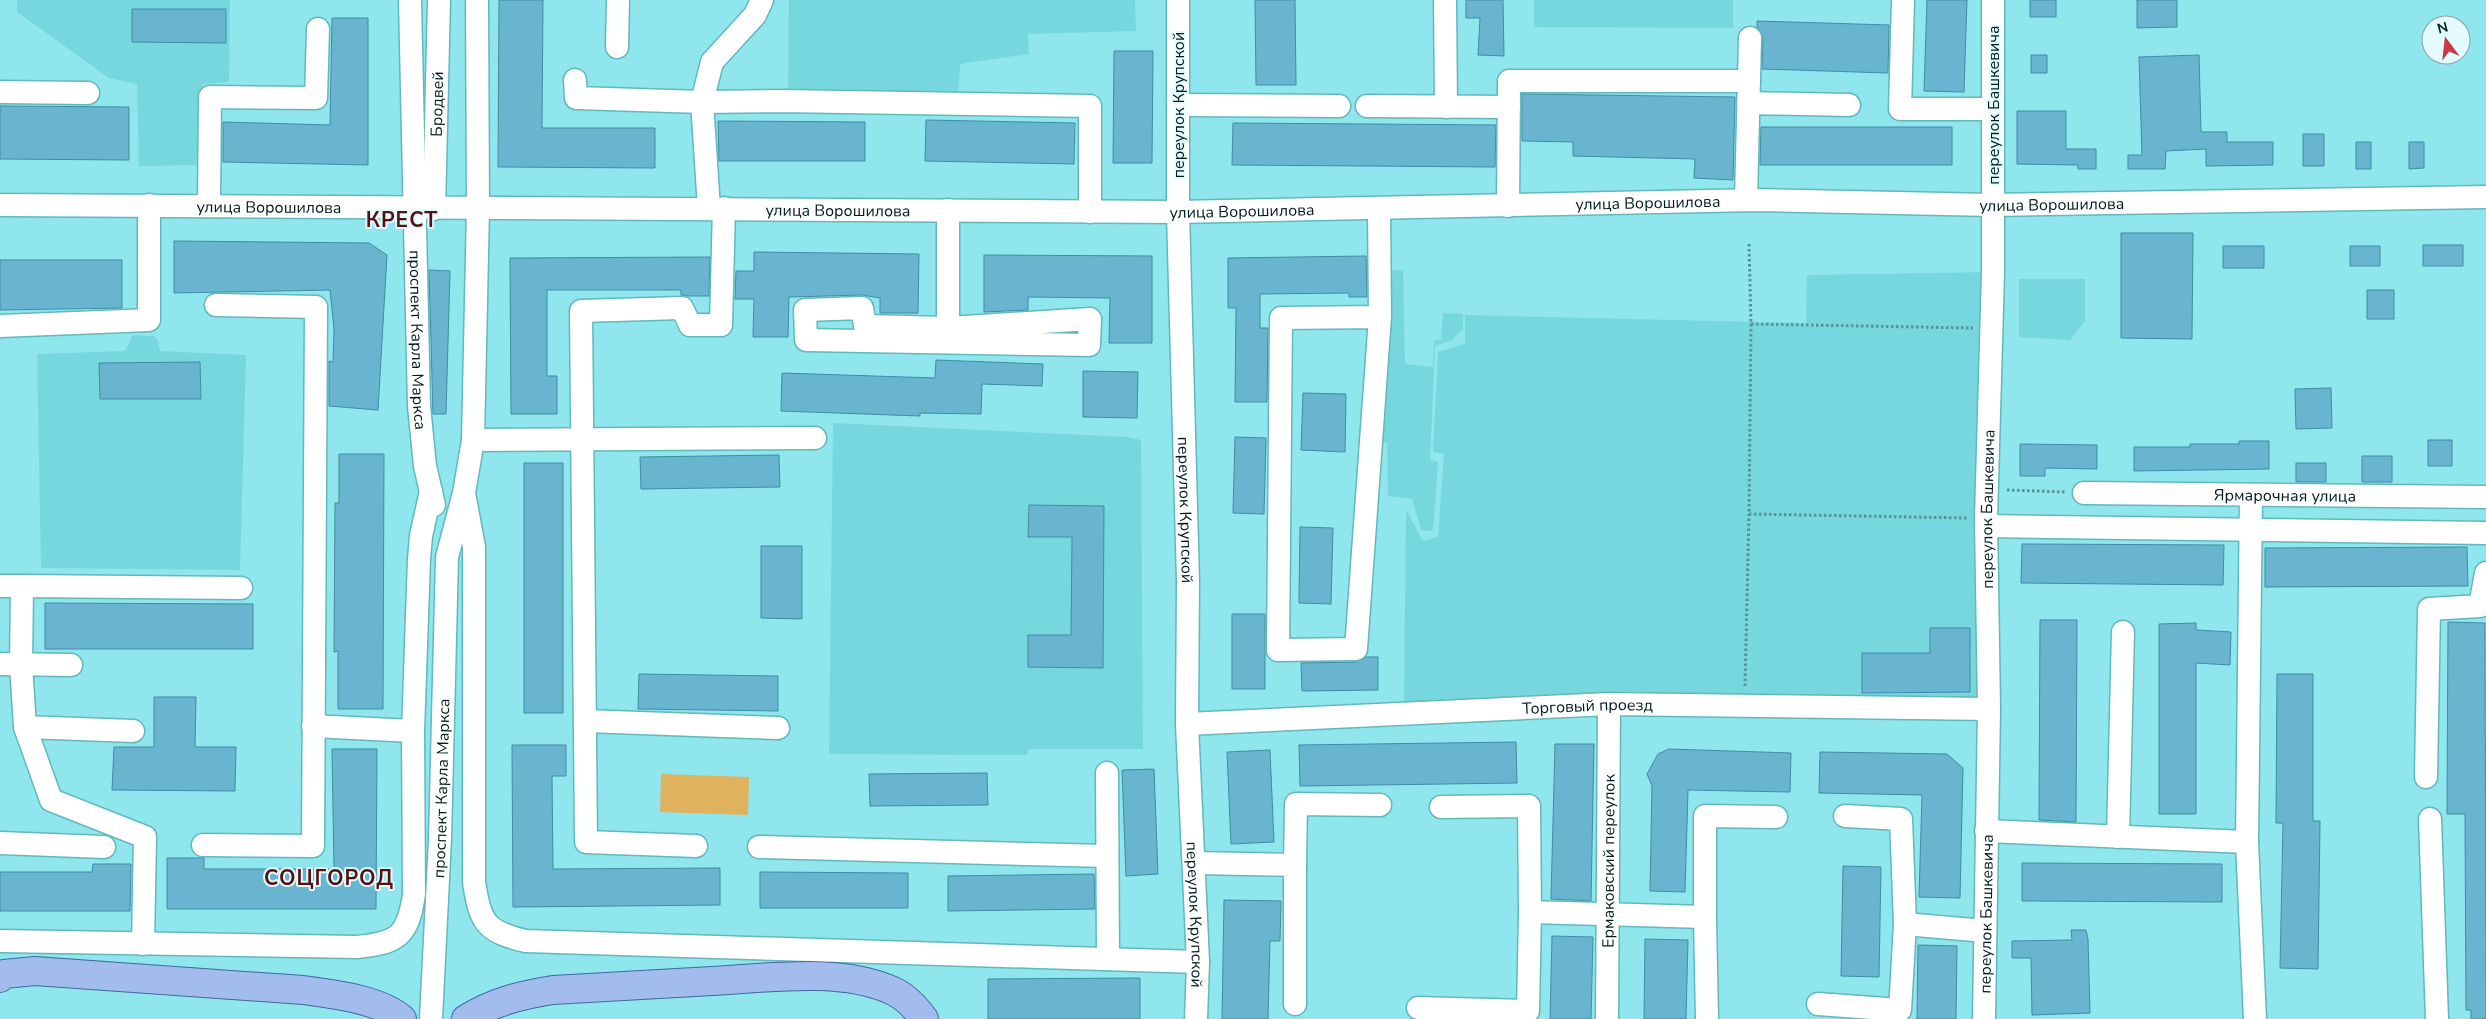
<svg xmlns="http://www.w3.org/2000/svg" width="2486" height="1019" viewBox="0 0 2486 1019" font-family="'Nunito Sans',sans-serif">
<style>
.built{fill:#77d7df}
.green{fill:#dfb35e}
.building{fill:#69b5cf;stroke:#3f8ca5}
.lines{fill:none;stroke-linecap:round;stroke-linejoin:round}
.minor-casing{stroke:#61b8bf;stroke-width:25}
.major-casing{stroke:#41679d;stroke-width:30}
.path{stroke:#549397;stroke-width:3;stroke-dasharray:2.5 2.5;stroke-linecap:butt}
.minor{stroke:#fff;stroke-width:22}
.major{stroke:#a1bced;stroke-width:28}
.labels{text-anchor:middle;stroke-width:4;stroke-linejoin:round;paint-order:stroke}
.street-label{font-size:16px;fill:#011c1e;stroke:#e3fbfd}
.district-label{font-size:21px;font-weight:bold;letter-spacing:1px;fill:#551015;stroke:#e3fbfd}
</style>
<rect width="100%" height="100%" fill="#8fe6ed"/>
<path class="built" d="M17,0H230L229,82L202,84L201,165L139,166L137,84L109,78L17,12Z
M789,0H1135L1136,31L1028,34L1029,54L960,64L958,98L788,97Z
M1534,0H1733V28L1534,27Z
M1403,270L1405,364L1433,367L1434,340H1441L1443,313L1463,314V329L1452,340L1435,346L1430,460L1438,462L1433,531L1421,530L1412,499L1388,496L1387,443L1381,442L1387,271Z
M1993,272L1989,709L1404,702L1406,510L1423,541L1438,537L1444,454L1433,452L1438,352L1465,344V315L1806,323L1807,275Z
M2019,279H2085V321L2070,340L2019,337Z
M133,335L154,336L158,341L160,351L246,355L240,570L41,568L37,354L125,351Z
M833,423L1127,437L1141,440L1143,749H1028L1027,755L829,754Z"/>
<path class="green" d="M661,774L749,777L748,815L660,812Z"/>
<path class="building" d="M499,0H543L542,128H655V168L498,167Z
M1255,0H1295L1296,85H1256Z
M1466,0H1503L1504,56L1478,55L1480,18H1466Z
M1927,0H1967L1964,92L1924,91Z
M2030,0H2056V17H2030Z
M2137,0H2177V27L2137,28Z
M132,9H226V43L132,42Z
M332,18H368V165L223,162V122L330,125Z
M1757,21L1889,25L1888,73L1762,69L1763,38L1757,27Z
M1114,51H1153L1152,163H1113Z
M2031,55H2047V73H2031Z
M2199,55L2201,132H2227V142H2273V165L2206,166V149L2166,151L2165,169H2128V155H2142L2139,57Z
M1522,94L1735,97L1733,180L1694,178L1695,159L1573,156V142L1522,141Z
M0,106L129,107V160L0,159Z
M2017,111H2066V149H2096V169H2078V165L2017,164Z
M926,120L1075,123L1074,164L925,161Z
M718,121L865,122V161H719Z
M1233,123L1496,125L1495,167L1232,165Z
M1761,127H1952V165H1760Z
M2303,134H2324V166H2303Z
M2356,142H2371V169H2356Z
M2409,142H2424V168L2409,169Z
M2121,233H2193L2192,339L2121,338Z
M174,241L369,243L387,255L378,410L329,406V361L333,362L334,329L330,290L174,293Z
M2423,245H2463V266H2423Z
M2223,246H2264V268H2223Z
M2350,246H2380V266H2350Z
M754,252L919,254L918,313H880V298L862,295L789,297L788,337H753L754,299H735L736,271H754Z
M984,255L1152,256V343H1109L1110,298L1028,297V310L984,312Z
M1366,256L1367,297H1349V293L1260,294V328H1268L1267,402H1235L1236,308H1228V258Z
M710,257L709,296H687L681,295V290H547V376H557V414H511L510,258Z
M0,260H122V308L0,310Z
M429,270L450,271L446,414H433Z
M2367,290H2394V319H2367Z
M936,360L1043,364L1042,386L982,384L981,414L920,413V416L781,411L782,373L935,378Z
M200,362L201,399H100L99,363Z
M1083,371L1138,372L1137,418L1083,417Z
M2331,388L2332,428L2296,429L2295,389Z
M1303,393L1346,394L1345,452L1301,450Z
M1235,437L1266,438L1264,514L1233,513Z
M2428,440H2452V466H2428Z
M2239,441H2269V469L2134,471V447H2190V444H2239Z
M2020,444L2097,445V469L2045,468V476H2020Z
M339,454H384L383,709H338V651L334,652L335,503H339Z
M779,455L780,487L641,489L640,457Z
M2362,456H2392V482H2362Z
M524,463H563V713H524Z
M2296,463H2326V482H2296Z
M1029,505L1104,506L1103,668L1028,667V635H1071L1072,537H1028Z
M1300,527L1333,528L1331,604L1299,603Z
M2022,544L2224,545L2223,585L2021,583Z
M761,546H802V619L761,618Z
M2467,547L2468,586L2265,587V548Z
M45,603L253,604V649H45Z
M1232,614H1265V689H1232Z
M2040,620H2077L2076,822L2039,820Z
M2448,622L2485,623L2486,1019H2471V1010H2466L2465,814H2447Z
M2196,623V630L2231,632L2230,665L2196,663V814H2159V624Z
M1930,628H1970V692L1862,693V653H1930Z
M1366,657H1378V690L1302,691L1301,663L1356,662Z
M639,674L778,676V711L638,709Z
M2277,674H2313V821H2320L2318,969L2280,968L2283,823H2276Z
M154,697H196L195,747H236L235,791L112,790L114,747H154Z
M1516,742L1517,783L1300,786L1299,745Z
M1555,744H1594L1591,901L1551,899Z
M512,745H566V776H552L553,869L720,868V905L513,907Z
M332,749H377L376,909H167V858H204V869H334Z
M1669,749L1791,753L1790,792L1688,790L1685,892L1650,891L1652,786L1647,774L1658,754Z
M1270,750L1274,842L1231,844L1227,752Z
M1820,752L1947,754L1963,768L1960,898L1919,897L1922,795L1819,793Z
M1154,769L1158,874L1126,876L1122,770Z
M987,773L988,805L870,806L869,774Z
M2022,863L2222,864V902L2022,901Z
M93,864H131L130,911H0V872H92Z
M1843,866L1881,867L1879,977L1841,976Z
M760,872L908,873V908H760Z
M1094,874L1095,909L948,911V876Z
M1224,900L1281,901L1280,941H1270L1268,1019H1222Z
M2071,930H2086L2088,939L2090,1013L2032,1015L2031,958H2012V941L2072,940Z
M1552,936L1593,937L1591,1019H1550Z
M1645,939L1688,940L1686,1019H1644Z
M1918,945L1957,946L1956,1019H1917Z
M1140,978V1019H988V979Z"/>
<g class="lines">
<defs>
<g id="minor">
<path id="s1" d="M410,0L419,406L425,466L434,505"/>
<path id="s2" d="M1178,0V212L1188,581L1187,724L1198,962L1196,1019"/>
<path d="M1445,0L1446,107"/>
<path d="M1903,0L1900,109H1993"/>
<path d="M617,47L618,0"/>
<path d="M575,80L576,98L702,102L712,62L755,15L762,0"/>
<path d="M0,92L88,93"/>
<path d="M1748,103L1849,105"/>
<path d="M1178,105L1339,106"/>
<path d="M1367,106L1509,107"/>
<path d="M1746,200L1750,38"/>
<path id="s3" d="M0,205L1178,212L1757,200L1992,205L2486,197"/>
<path d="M209,205L210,97L316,98L318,29"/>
<path d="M1508,206L1509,81H1749"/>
<path d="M709,208L702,102L781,101L1090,106V212"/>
<path d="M1379,208L1380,317L1281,318L1278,650L1356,649L1380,317"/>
<path id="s4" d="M434,209L439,0"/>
<path d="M948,210V328L865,326L862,308L805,310L806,340L1089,345L1090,319L948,328"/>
<path d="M0,326L149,320V205"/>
<path d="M473,440L815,438"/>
<path d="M464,493L474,547V882C480,923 486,932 526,941L1198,962"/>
<path id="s5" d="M2084,493L2486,497"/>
<path d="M2251,495L2247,842L2255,1019"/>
<path d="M1986,526L2486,533"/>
<path d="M0,586H22"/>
<path d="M0,664L71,665"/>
<path d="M585,721L778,728"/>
<path id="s6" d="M1187,724L1609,704L1989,709"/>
<path d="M313,726L413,731"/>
<path d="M25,727L51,800L145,837L143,944"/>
<path d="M133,731L25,727L21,665L22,586L241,588"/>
<path d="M1107,773L1108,959"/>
<path d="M2426,777L2429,609L2480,606L2486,573"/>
<path d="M1441,807L1529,806L1530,912L1705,917L1707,1019"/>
<path d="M1845,816L1901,819L1905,924L1985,931"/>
<path d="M2430,819L2437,1019"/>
<path d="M1986,831L2247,842"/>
<path d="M2118,837L2123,632"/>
<path d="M0,843L104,847"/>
<path d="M203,845L313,846L316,307L216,305"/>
<path d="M696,846L586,842L581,311L682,308L690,325H721L724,208"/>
<path d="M759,847L1107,856"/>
<path d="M1194,863L1295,865V1004"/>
<path d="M1295,865L1296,804L1380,805"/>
<path d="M1705,917V816L1776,817"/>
<path d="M0,941L357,947C398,943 408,936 414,894L413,731L419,559L421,536L431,491"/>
<path d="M1818,1004L1900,1010L1905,924"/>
<path d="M1418,1008L1528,1011L1530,912"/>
<path id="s7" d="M431,1019L440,839L447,557L464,493L473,440L478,208L477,0"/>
<path id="s8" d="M1607,1019L1609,704"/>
<path id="s9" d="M1984,1019L1989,709L1986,518L1993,272V0"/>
</g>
<path id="major" d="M0,978L4,974L35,971L303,990C332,994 379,999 402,1019
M466,1019C493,1002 521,995 553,990C606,987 659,984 712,981C768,978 842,967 893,991C906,997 916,1008 924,1019"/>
</defs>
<use href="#minor" class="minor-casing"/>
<use href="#major" class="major-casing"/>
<path class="path" d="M1749,244L1751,324L1749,514L1968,518
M1751,324L1973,328
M2007,490L2066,492
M1745,686L1749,514"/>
<use href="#minor" class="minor"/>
<use href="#major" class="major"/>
</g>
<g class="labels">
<g class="street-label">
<text dy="6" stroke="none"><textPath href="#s4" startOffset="105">Бродвей</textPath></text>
<text transform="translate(1178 105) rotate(-90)" y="6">переулок Крупской</text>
<text transform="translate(1993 105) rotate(-90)" y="6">переулок Башкевича</text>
<text dy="6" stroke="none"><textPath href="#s3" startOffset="1648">улица Ворошилова</textPath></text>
<text dy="6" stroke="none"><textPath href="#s3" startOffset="2052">улица Ворошилова</textPath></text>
<text dy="6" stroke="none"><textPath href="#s3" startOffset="269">улица Ворошилова</textPath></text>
<text dy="6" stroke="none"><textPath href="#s3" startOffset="838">улица Ворошилова</textPath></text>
<text dy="6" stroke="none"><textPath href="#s3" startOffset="1242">улица Ворошилова</textPath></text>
<text dy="6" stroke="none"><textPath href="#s1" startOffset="340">проспект Карла Маркса</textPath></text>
<text dy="6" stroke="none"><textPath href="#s5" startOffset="201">Ярмарочная улица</textPath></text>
<text dy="6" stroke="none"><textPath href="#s9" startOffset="510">переулок Башкевича</textPath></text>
<text dy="6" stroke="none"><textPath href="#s2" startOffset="510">переулок Крупской</textPath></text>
<text dy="6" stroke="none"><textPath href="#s6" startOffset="401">Торговый проезд</textPath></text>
<text dy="6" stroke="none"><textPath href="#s7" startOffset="231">проспект Карла Маркса</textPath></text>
<text dy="6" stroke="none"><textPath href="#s8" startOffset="158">Ермаковский переулок</textPath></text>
<text dy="6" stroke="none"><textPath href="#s2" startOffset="915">переулок Крупской</textPath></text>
<text dy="6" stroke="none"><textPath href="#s9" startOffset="105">переулок Башкевича</textPath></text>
</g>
<g class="district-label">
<text x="402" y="227">КРЕСТ</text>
<text x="329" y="885">СОЦГОРОД</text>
</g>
</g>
<g transform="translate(2446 40) rotate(345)"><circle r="24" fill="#e3fbfd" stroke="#89a2a4"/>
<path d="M0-4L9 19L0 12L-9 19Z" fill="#ca3a43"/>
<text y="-8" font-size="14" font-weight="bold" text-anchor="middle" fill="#011c1e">N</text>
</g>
</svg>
